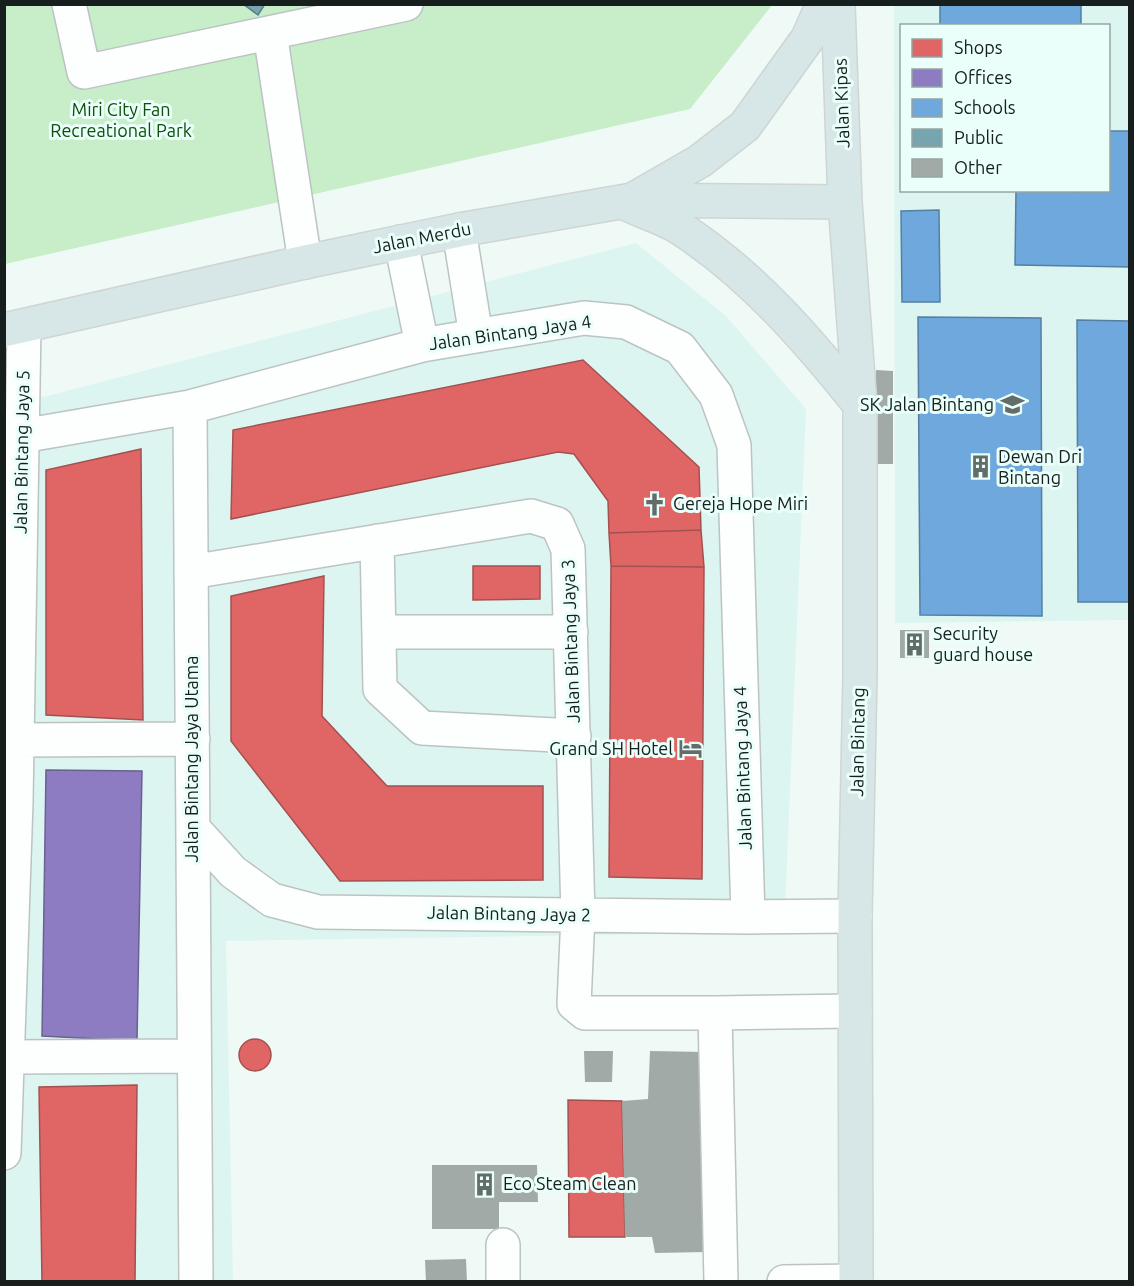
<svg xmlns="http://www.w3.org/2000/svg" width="1134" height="1286" viewBox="0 0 1134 1286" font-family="Ubuntu,sans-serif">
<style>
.built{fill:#ddf5f0;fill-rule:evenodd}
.green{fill:#c8edc9}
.shops{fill:#e06666;stroke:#a35150;stroke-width:1.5}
.offices{fill:#8e7cc3;stroke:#6a6091;stroke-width:1.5}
.schools{fill:#6fa8dc;stroke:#547fa3;stroke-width:1.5}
.public{fill:#76a5af;stroke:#597d83;stroke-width:1.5}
.building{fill:#a1aaa7}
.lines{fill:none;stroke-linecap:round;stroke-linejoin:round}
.minor-casing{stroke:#bbc4c2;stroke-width:36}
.major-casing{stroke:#cfd5d3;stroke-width:36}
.minor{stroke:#fdfefe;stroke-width:33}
.major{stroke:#d7e6e6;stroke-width:33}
.labels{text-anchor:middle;stroke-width:6;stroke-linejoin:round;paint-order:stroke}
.street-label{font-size:18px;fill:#161f1d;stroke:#eafffa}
.park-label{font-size:18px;fill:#0d500b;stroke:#eafffa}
.poi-label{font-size:18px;fill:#161f1d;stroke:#eafffa;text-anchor:start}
</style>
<rect width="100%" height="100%" fill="#effaf7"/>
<path class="built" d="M894,5H1129V620L895,623ZM902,26H1108V190H902Z
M636,243L726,316L806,409L784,932L226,941L233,1281L5,1282V407Z"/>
<path class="green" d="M4,5H772L690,109L5,264Z"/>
<path class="shops" d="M583,360L699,467L701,530L609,533L608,501L574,454L558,452L231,519L233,430Z
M141,449L143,720L46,715V470Z
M701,530L704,567L611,566L609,533Z
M473,566H540V599L473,600Z
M611,566L704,567L702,879L609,877Z
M324,576L322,716L387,786H543V880L340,881L231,741V596Z
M239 1055a16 16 0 1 1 32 0a16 16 0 1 1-32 0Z
M137,1085L135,1282H42L39,1087Z
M568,1100L622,1101L625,1237H569Z"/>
<path class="offices" d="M46,770L142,771L137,1041L42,1036Z"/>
<path class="schools" d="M940,4H1081V26H940Z
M1108,131H1130V267L1015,265L1016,190L1081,192V190H1108Z
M939,210L940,302H902L901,211Z
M918,317L1041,318L1042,616L920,615Z
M1077,320L1130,321V602H1078Z"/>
<path class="public" d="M243,4H265L258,15Z"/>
<path class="building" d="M876,370L893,371V464H876Z
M900,630H929V658H900Z
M584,1051H613L612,1082H585Z
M650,1051L705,1052L706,1252L655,1253L652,1237H625L622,1101L648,1099Z
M432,1165H537L538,1202H499V1229H432Z
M466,1259L467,1282H426L425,1260Z"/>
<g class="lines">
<defs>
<path id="minor" d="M69,4L84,72L406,4
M270,33L305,262
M459,230L476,336
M401,242L422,345
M190,407L196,1282
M22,436L190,407L422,345L584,318L626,322L680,348L716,395L734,445L748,917
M377,541L380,689L422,728L574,736
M191,572L531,516L557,524L568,549L578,915L574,1004L585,1013H715
M379,632H571
M17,740L193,739
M193,828L233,872L272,900L318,912L748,917L855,916
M8,1057L194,1056
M4,1153L16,802L24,326
M503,1245V1282
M721,1282L715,1013L855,1011
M784,1282L856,1281"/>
<path id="major" d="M838,4L845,202L860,405V675L855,916L856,1282
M634,199L700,161L745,126L808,38L823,4
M629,205C646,213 667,219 683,230C754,277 808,340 860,405
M4,330L305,262L459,230L632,200L845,202"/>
</defs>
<use href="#minor" class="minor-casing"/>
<use href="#major" class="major-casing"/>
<use href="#minor" class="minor"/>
<use href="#major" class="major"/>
</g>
<defs>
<symbol id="school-bare" viewBox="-9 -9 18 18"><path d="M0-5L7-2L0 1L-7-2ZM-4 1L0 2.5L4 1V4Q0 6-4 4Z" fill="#626c69" stroke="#eafffa" stroke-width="2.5" paint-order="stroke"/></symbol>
<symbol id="building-bare" viewBox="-9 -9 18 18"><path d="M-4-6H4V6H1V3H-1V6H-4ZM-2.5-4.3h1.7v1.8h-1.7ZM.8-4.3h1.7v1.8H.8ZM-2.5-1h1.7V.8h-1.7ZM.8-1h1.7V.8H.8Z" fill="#626c69" stroke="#eafffa" stroke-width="2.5" paint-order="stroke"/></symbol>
<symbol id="church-bare" viewBox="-9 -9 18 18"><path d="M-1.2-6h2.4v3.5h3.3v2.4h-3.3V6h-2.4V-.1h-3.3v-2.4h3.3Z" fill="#626c69" stroke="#eafffa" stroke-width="2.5" paint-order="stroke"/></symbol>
<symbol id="hotel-bare" viewBox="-9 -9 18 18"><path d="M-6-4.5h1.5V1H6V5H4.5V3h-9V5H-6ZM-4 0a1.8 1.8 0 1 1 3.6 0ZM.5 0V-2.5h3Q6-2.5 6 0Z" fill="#626c69" stroke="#eafffa" stroke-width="2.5" paint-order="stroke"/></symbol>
</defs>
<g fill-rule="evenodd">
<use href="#school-bare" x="996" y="388" width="33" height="33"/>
<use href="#building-bare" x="964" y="450" width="33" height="33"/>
<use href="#church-bare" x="638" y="488" width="33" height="33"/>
<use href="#building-bare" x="898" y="628" width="33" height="33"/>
<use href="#hotel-bare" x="674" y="732" width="33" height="33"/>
<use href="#building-bare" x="468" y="1168" width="33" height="33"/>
</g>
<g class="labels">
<g class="street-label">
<text transform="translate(842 103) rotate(-92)" y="6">Jalan Kipas</text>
<text transform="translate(422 238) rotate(-11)" y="6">Jalan Merdu</text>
<text transform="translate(510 333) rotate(-8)" y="6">Jalan Bintang Jaya 4</text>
<text transform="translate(22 452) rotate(-89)" y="6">Jalan Bintang Jaya 5</text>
<text transform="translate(571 641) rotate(-92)" y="6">Jalan Bintang Jaya 3</text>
<text transform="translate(858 742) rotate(-89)" y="6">Jalan Bintang</text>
<text transform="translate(192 759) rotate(-90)" y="6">Jalan Bintang Jaya Utama</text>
<text transform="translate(743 768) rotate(-92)" y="6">Jalan Bintang Jaya 4</text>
<text transform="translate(509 914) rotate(1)" y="6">Jalan Bintang Jaya 2</text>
</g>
<g class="park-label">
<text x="121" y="116">Miri City Fan<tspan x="121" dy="21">Recreational Park</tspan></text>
</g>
<g class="poi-label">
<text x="994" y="411" text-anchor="end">SK Jalan Bintang</text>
<text x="998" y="463">Dewan Dri<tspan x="998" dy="21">Bintang</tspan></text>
<text x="673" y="510">Gereja Hope Miri</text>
<text x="933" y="640">Security<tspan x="933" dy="21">guard house</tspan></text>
<text x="673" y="755" text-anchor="end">Grand SH Hotel</text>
<text x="503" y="1190">Eco Steam Clean</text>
</g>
</g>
<rect width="1134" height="1286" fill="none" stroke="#161f1d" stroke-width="12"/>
<rect x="900" y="24" width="210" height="168" fill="#eafffa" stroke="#95a5a2" stroke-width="1.5"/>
<rect x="912" y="39" width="30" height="18" fill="#e06666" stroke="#95a5a2" stroke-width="1.5"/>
<text x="954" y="54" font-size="18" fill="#161f1d">Shops</text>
<rect x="912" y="69" width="30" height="18" fill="#8e7cc3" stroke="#95a5a2" stroke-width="1.5"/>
<text x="954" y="84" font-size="18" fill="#161f1d">Offices</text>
<rect x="912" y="99" width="30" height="18" fill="#6fa8dc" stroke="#95a5a2" stroke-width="1.5"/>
<text x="954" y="114" font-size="18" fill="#161f1d">Schools</text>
<rect x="912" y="129" width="30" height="18" fill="#76a5af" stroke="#95a5a2" stroke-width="1.5"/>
<text x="954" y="144" font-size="18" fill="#161f1d">Public</text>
<rect x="912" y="159" width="30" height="18" fill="#a1aaa7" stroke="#95a5a2" stroke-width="1.5"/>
<text x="954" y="174" font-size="18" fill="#161f1d">Other</text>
</svg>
